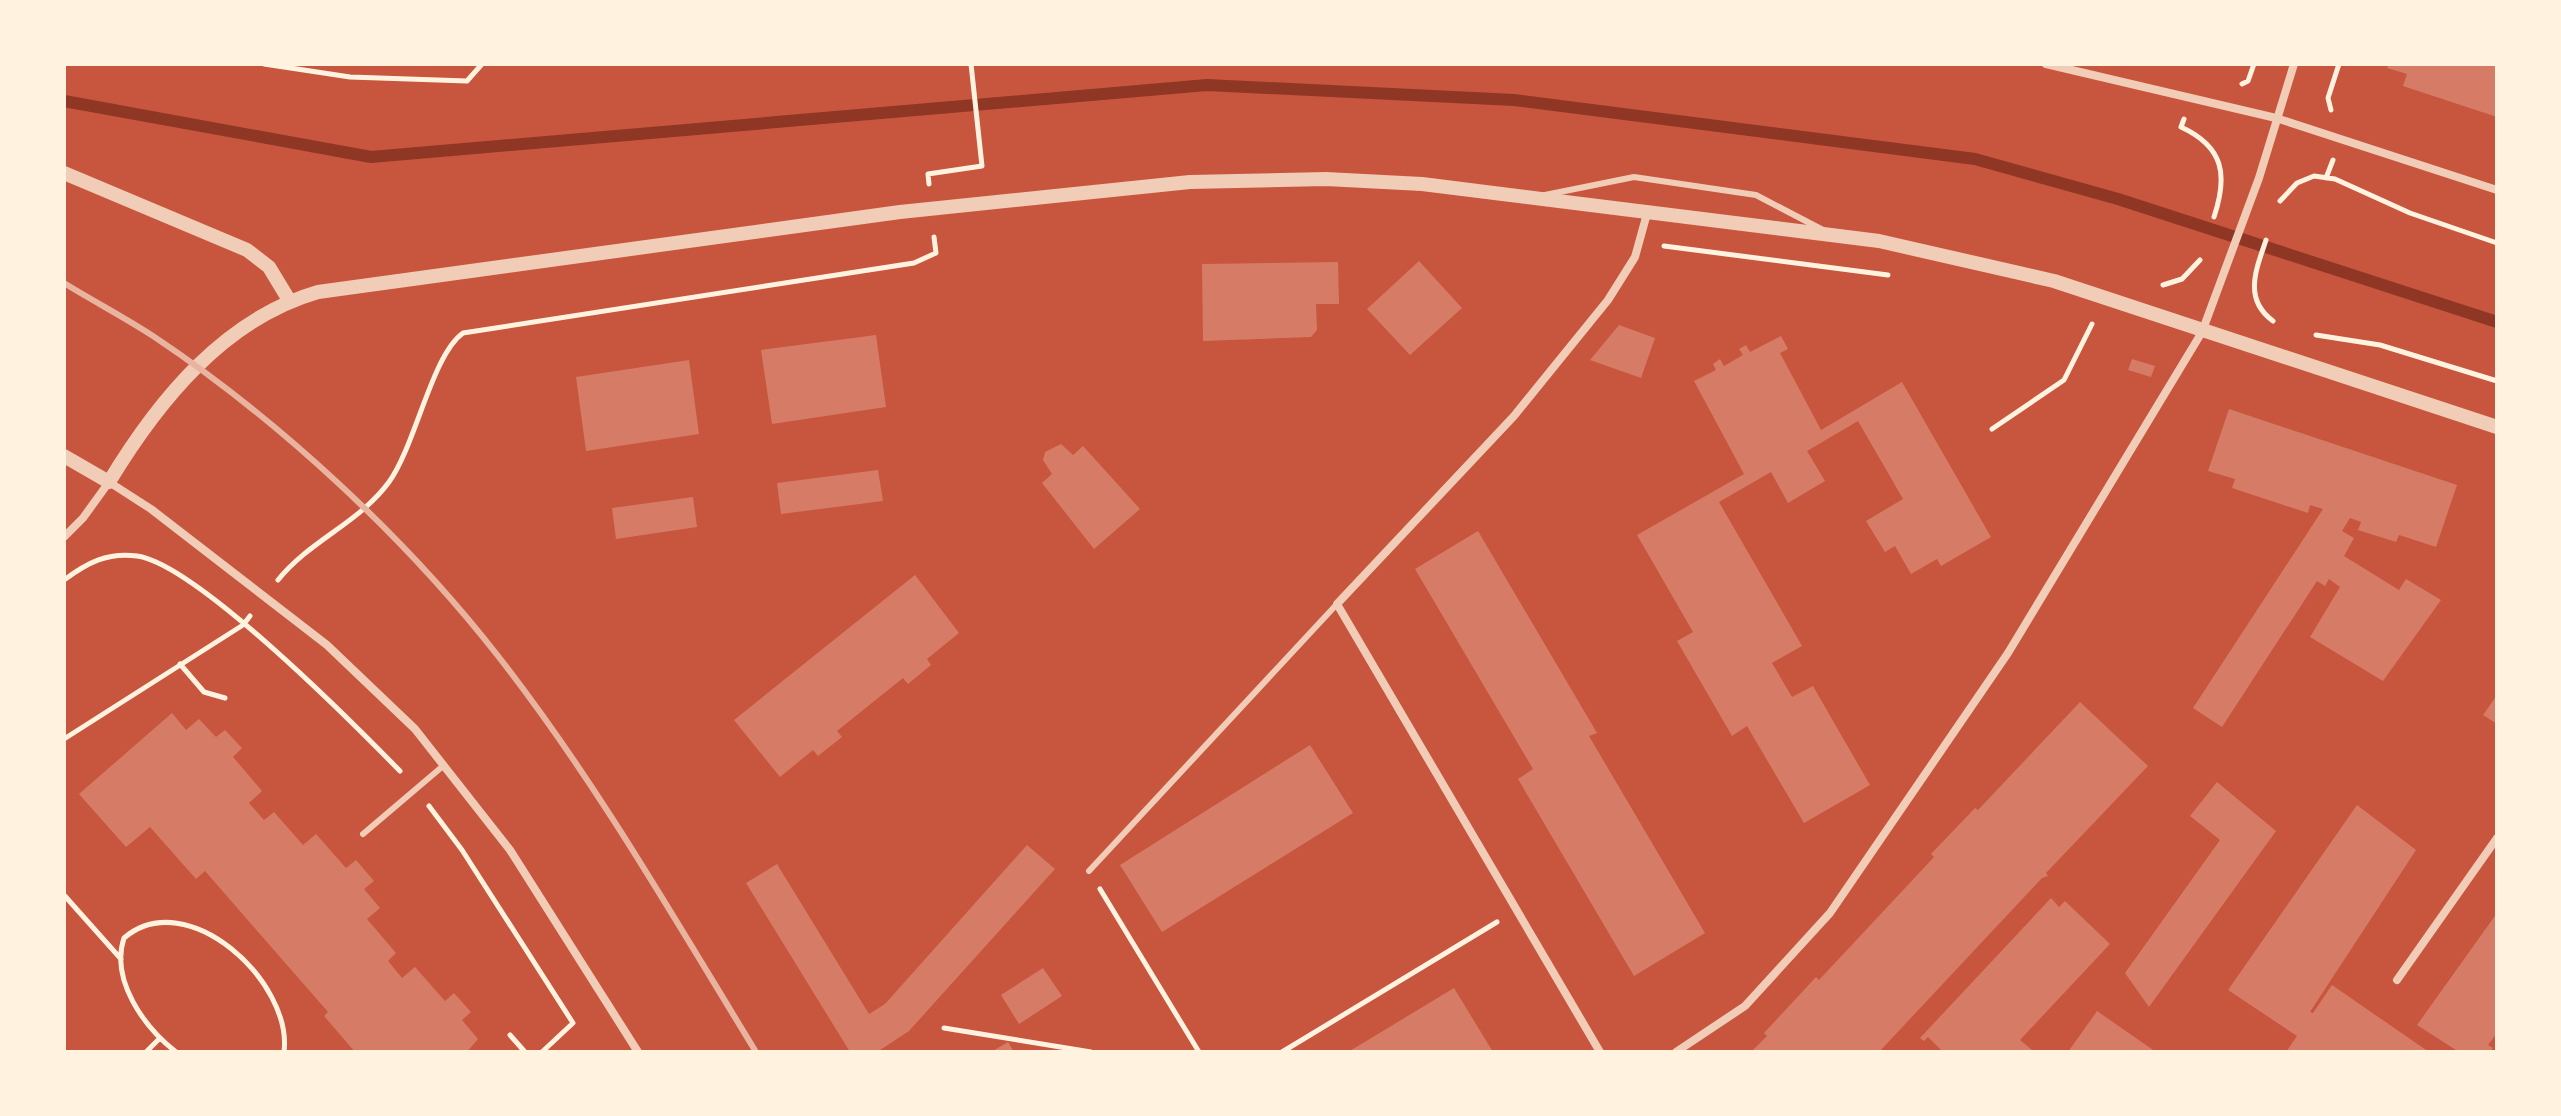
<svg xmlns="http://www.w3.org/2000/svg" width="2561" height="1116" viewBox="0 0 2561 1116" font-family="'Roboto Condensed',sans-serif">
<style>
.lines{fill:none;stroke-linecap:round;stroke-linejoin:round}
.stream{stroke:#8f3625;stroke-width:12}
.building{fill:#d67c66}
.path{stroke:#fff3e0;stroke-width:5}
.service{stroke:#f1ccb7;stroke-width:6}
.minor{stroke:#f1ccb7;stroke-width:8}
.tertiary{stroke:#f1ccb7;stroke-width:14}
.rail{stroke:#e9b49f;stroke-width:6}
</style>
<rect width="100%" height="100%" fill="#c8553d"/>
<g class="lines">
<path class="stream" d="M64,101L371,157L1207,85L1514,100L1975,159L2118,199L2497,322"/>
</g>
<path class="building" d="M2389,64H2497V117L2403,86L2407,74L2387,68Z
M1419,261L1462,308L1410,355L1367,309Z
M1338,262L1339,304H1316L1317,330L1311,337L1203,341L1202,264Z
M1619,325L1655,338L1641,378L1590,360Z
M876,335L886,407L772,424L761,350Z
M1781,336L1788,349L1780,353L1821,430L1902,382L1991,537L1941,566L1937,559L1911,574L1895,546L1885,552L1866,521L1903,499L1858,421L1807,451L1825,481L1788,503L1771,472L1719,502L1802,646L1772,663L1792,697L1813,686L1870,785L1804,823L1747,726L1732,736L1677,641L1693,632L1637,535L1744,474L1694,381L1716,370L1713,364L1720,359L1724,366L1743,355L1739,349L1746,345L1750,352Z
M2132,359L2155,366L2151,377L2128,370Z
M689,360L699,434L586,451L576,377Z
M2229,409L2457,485L2436,547L2399,535L2396,542L2358,530L2361,522L2350,518L2342,531L2354,538L2344,556L2399,590L2406,579L2441,600L2383,681L2310,637L2340,587L2329,579L2325,586L2317,581L2222,727L2193,708L2323,509L2310,505L2308,513L2232,488L2235,479L2208,471Z
M1061,444L1073,455L1083,446L1140,509L1094,549L1042,483L1052,474L1043,460L1045,452Z
M878,470L883,501L781,514L777,483Z
M693,497L697,527L616,539L612,508Z
M1478,531L1597,733L1589,736L1705,933L1634,976L1518,779L1533,769L1415,569Z
M915,575L959,633L927,659L931,665L908,684L903,678L837,731L842,737L818,756L813,750L780,777L734,720Z
M2497,695V724L2483,715Z
M2080,702L2148,766L2046,873L2048,876L2042,878L1879,1052H1751L1767,1036L1764,1033L1816,977L1819,980L1934,857L1931,854L1975,808L1978,810Z
M172,713L186,730L199,719L216,737L225,730L242,748L233,757L262,791L249,803L264,820L274,812L303,845L316,834L346,868L356,860L374,881L364,889L380,908L367,919L396,953L388,961L402,978L415,967L445,1001L454,993L471,1012L462,1020L478,1039L467,1052H355L324,1016L328,1012L205,871L196,879L150,827L126,847L79,794Z
M1310,745L1353,813L1162,932L1120,865Z
M2217,782L2276,831L2149,1007L2125,973L2220,840L2190,816Z
M2357,805L2416,850L2310,1012L2313,1013L2332,985L2429,1052H2286L2297,1036L2228,990Z
M1027,845L1055,869L909,1031L877,1052H850L746,883L777,864L869,1014L885,1004Z
M2051,898L2059,907L2065,901L2110,944L2020,1040L2032,1050L1943,1052L1928,1037L1924,1041L1920,1038Z
M2497,913V1033L2488,1045L2493,1048L2490,1052H2459L2417,1025Z
M1043,968L1062,996L1019,1024L1001,995Z
M1454,988L1493,1052H1348L1416,1011Z
M2097,1011L2156,1052H2068Z
M1008,1042L1014,1052H991Z"/>
<g class="lines">
<path class="path" d="M264,64L350,77L467,81L482,64
M2242,84L2248,81L2254,64
M2331,110L2328,98L2339,64
M2184,119L2181,127C2224,147 2228,175 2214,217
M2326,178L2333,160
M929,184L928,174L982,166L971,64
M2280,201L2297,183L2314,176L2335,179L2410,213L2497,243
M2266,240C2256,270 2243,299 2273,321
M1664,246L1888,275
M2163,285L2182,279L2200,260
M2316,335L2380,345L2497,381
M1992,429L2064,380L2092,324
M64,580C87,563 107,552 137,556C196,564 354,724 400,771
M278,580C309,541 359,523 389,482C416,444 432,355 463,333L914,263L936,253L934,237
M180,664L204,692L225,698
M64,739L243,625L250,616
M429,806L462,850L573,1023L542,1052
M1100,889L1199,1052
M64,895L121,959
M944,1028L1091,1052
M510,1035L525,1052
M146,1052L160,1038
M176,1052C144,1027 110,980 124,938C187,884 293,982 284,1052
M1282,1052L1497,922"/>
<path class="service" d="M1545,195L1634,177L1756,195L1823,230
M363,834L443,766
M1089,871L1337,604"/>
<path class="minor" d="M2046,64L2276,118L2497,190
M64,537L83,518L109,482L151,509L327,645L415,729L510,850L638,1052
M2397,980L2497,838
M1600,1052L1337,604L1514,416L1608,300L1635,257L1648,210
M1676,1052L1745,1006L1830,913L2008,653L2202,332L2259,178L2294,64"/>
<path class="tertiary" d="M64,173L247,250L269,267L289,300
M64,456L109,482C158,401 224,319 318,292L900,212L1190,182L1326,179L1422,184L1879,241L2054,281L2497,427"/>
<path class="rail" d="M64,283C93,301 124,317 153,336C279,420 405,537 498,656C595,780 674,918 756,1052"/>
</g>
<rect width="2561" height="1116" fill="none" stroke="#fff3e0" stroke-width="132"/>
</svg>
